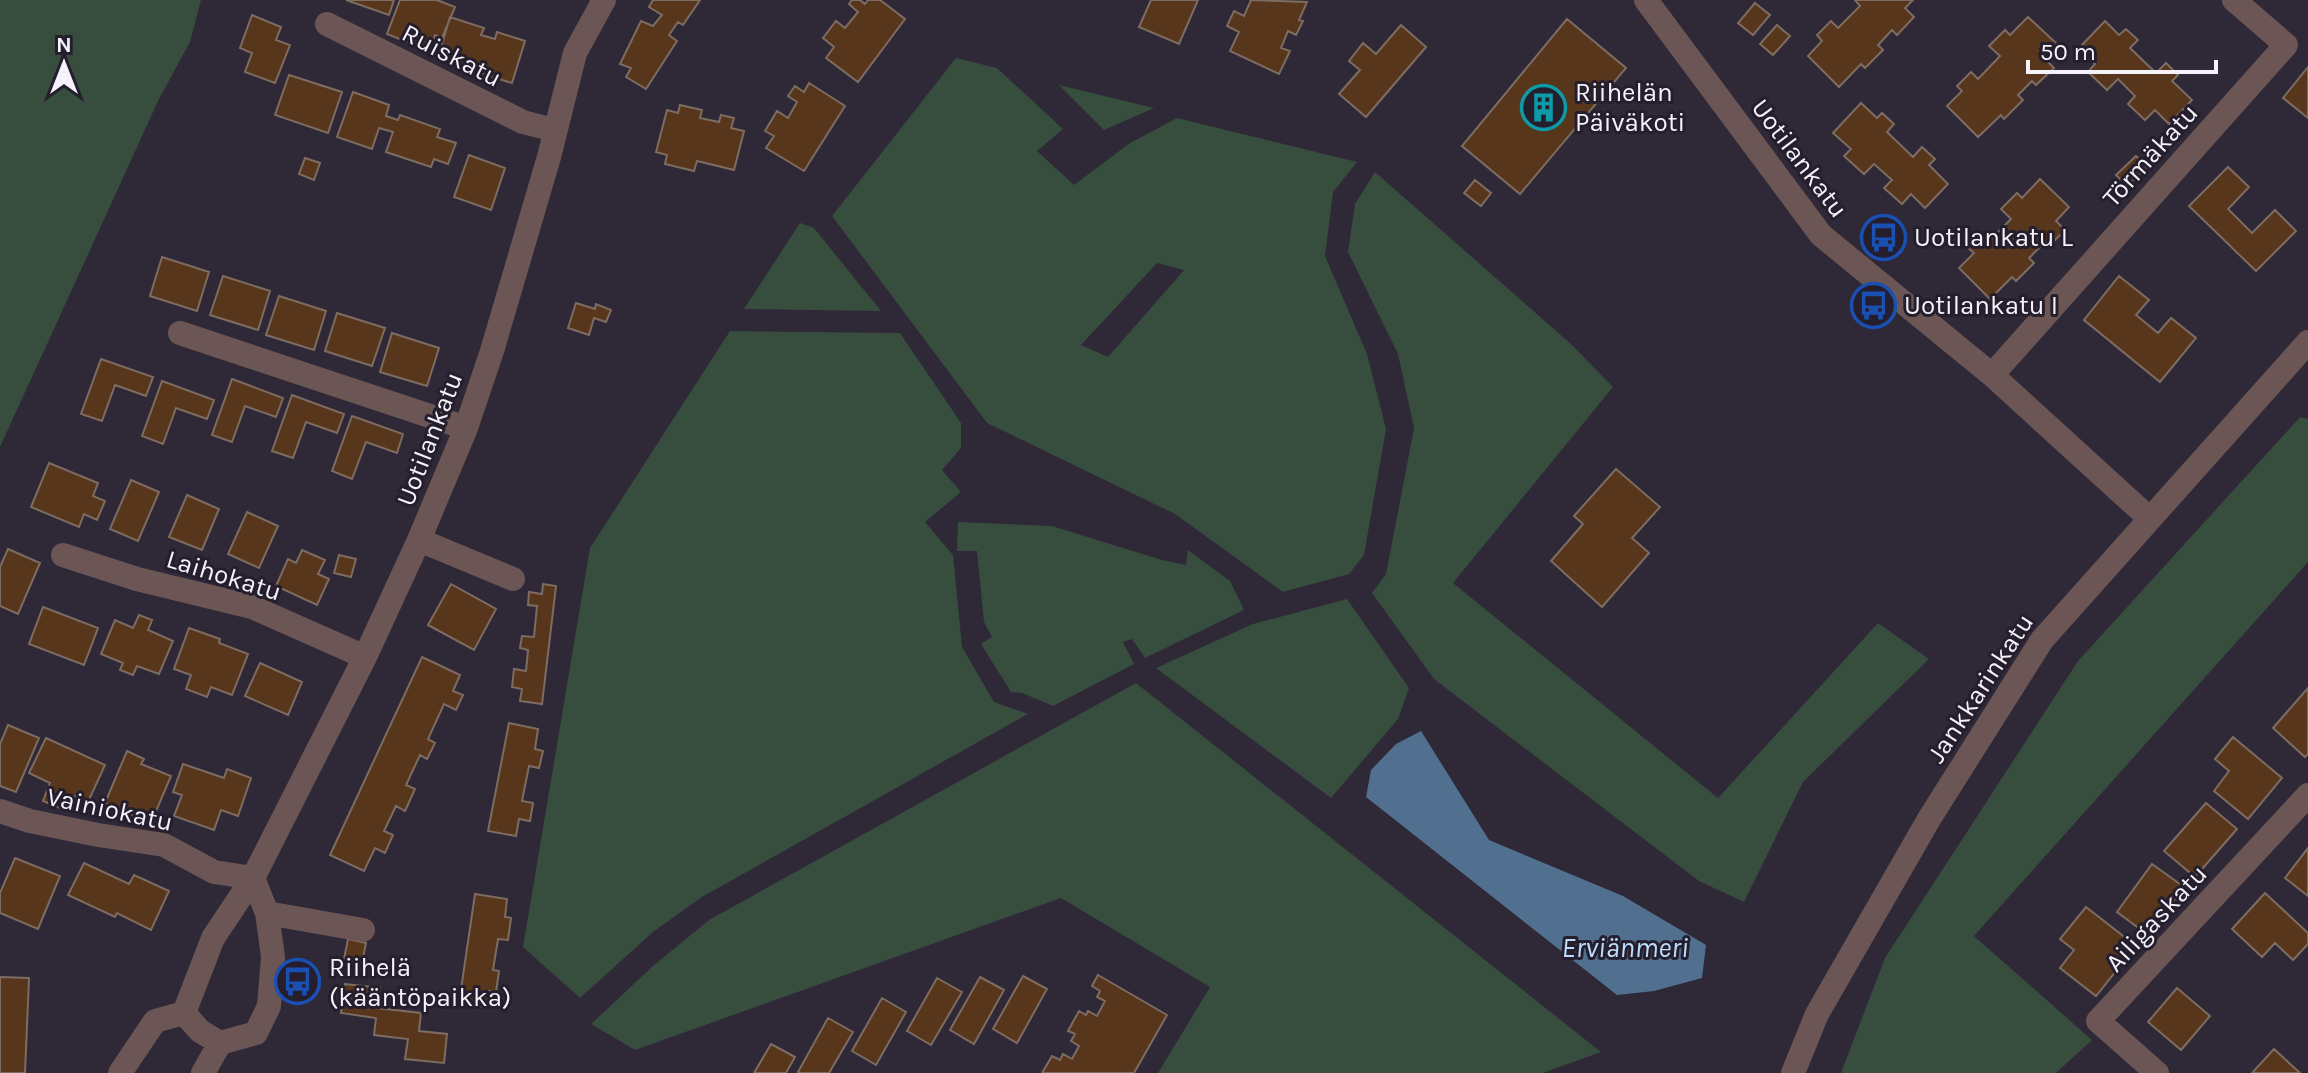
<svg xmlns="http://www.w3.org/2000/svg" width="2308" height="1073" viewBox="0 0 2308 1073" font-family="Karla,sans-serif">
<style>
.green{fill:#374d3e;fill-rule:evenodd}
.water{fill:#517090}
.building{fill:#57361c;stroke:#7d6c61;stroke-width:2}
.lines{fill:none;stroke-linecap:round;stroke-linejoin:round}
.minor{stroke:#6b5655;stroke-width:24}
.labels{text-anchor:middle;stroke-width:6;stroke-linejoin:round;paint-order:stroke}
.street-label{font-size:26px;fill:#f6f2fc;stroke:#251f2d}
.poi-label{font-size:26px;fill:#f6f2fc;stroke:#251f2d;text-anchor:start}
.water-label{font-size:28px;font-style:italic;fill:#bddcfc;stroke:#251f2d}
</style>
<rect width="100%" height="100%" fill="#2f2837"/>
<path class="green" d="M0,0H201L190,42L159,99L0,447Z
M956,58L997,68L1063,129L1037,151L1074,185L1130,143L1177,118L1357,162L1333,192L1325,256L1367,354L1386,429L1364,555L1349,574L1283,592L1175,514L987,423L832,216ZM1157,263L1184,270L1108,357L1081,345Z
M1059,85L1154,108L1104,130Z
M1375,172L1571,344L1613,387L1453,583L1718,798L1878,623L1929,659L1803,782L1744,902L1699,881L1434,679L1372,593L1386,574L1414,428L1398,354L1348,252L1355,204Z
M800,223L814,228L881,311L744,309Z
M730,331L900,333L961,423V448L942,470L961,492L925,522L953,555L962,647L994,702L1028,714L702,897L653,932L580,998L523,947L590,548Z
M2300,417L2308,419V562L1974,936L2092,1040L2056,1073H1841L1885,958L2078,661Z
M958,522L1052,526L1162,560L1186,565L1188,550L1230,581L1244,610L1145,658L1132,639L1123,642L1134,664L1053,706L1022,693L1011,692L981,644L992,637L984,622L977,551H957Z
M1347,599L1409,688L1398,719L1331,798L1156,668L1253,624Z
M1136,683L1601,1052L1543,1073H1158L1210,987L1061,898L635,1050L591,1024L653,966L709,920Z"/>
<path class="water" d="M1421,731L1489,840L1623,896L1706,945L1702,978L1654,991L1617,995L1366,797L1371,770L1396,744Z"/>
<path class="building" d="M346,0H394L389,15Z
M400,0H437L455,7L442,38L435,35L429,51L387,34Z
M653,0H700L683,25L678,22L669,35L677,41L646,89L626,77L631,68L620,64L641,21L653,26L662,15L649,7Z
M852,0H860L865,4L868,0H880L905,19L858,82L826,58L834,47L823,38L836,21L845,28L858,12L849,4Z
M1151,0H1198L1179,44L1139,27Z
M1251,0L1307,2L1299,20L1303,21L1296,35L1288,31L1281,48L1290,51L1279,74L1230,51L1239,32L1227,26L1234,11L1244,16Z
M1855,0H1913L1905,8L1914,17L1897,35L1892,30L1878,45L1883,50L1865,68L1861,64L1839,87L1808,56L1822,41L1817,35L1831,21L1838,28L1860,6Z
M1755,3L1770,15L1753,35L1738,23Z
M252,15L281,27L276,40L290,45L275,83L245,72L252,53L240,48Z
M450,17L484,28L481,35L495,39L497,32L525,41L512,83L448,63L449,57L439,54Z
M2028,17L2058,45L2045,59L2054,68L2036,85L2032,81L2018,95L2023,100L2004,119L2001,115L1978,137L1947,106L1962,91L1957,86L1971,72L1978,79L2000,56L1989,46L2005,30L2010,35Z
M1567,19L1626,68L1520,194L1462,146Z
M2105,21L2119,35L2126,29L2138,40L2130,48L2156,73L2166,63L2178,75L2172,81L2192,100L2169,124L2155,110L2145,120L2128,104L2135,96L2118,79L2107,90L2088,72L2095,64L2079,48Z
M1401,25L1426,47L1366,117L1339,94L1360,70L1349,61L1363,43L1376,54Z
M1777,25L1790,36L1773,55L1760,44Z
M2308,67V118L2283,98Z
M289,75L342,92L328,133L275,115Z
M809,83L845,106L804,171L766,148L774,136L765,131L777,111L788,118L797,102L788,96L795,86L804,92Z
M353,92L389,105L386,116L398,120L400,115L440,129L437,137L456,143L448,164L434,159L431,167L386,152L393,132L379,128L372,149L337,137Z
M1861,103L1877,118L1882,113L1894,124L1887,132L1913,157L1922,147L1935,159L1929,165L1948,184L1925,208L1911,194L1902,204L1884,188L1892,180L1874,164L1864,174L1844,156L1851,149L1833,133Z
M680,105L702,110L700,118L719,122L721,115L734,118L731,128L744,131L734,170L697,161L694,171L665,164L667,155L656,152L667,110L678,113Z
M469,155L505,168L491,210L454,197Z
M2136,156L2147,167L2127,186L2116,175Z
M305,158L320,163L314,180L299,174Z
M2228,167L2249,187L2228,209L2252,233L2275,210L2296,231L2256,271L2189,206Z
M2040,179L2069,207L2056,221L2065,230L2048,247L2044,243L2029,258L2034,263L2016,281L2012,277L1990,299L1959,268L1974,253L1968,248L1982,234L1989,241L2011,219L2001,209L2017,193L2022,198Z
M1475,180L1491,193L1481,206L1464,193Z
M162,257L209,272L197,311L150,296Z
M223,276L270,291L258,330L210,315Z
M2119,276L2149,300L2136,315L2158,333L2171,318L2196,338L2160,382L2084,320Z
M279,296L326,311L314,350L266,335Z
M576,303L595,309L596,304L611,310L606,322L594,318L589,335L568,328Z
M337,313L385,328L372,366L325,351Z
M392,333L439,348L427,386L380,372Z
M101,359L153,377L146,396L115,385L102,421L81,414Z
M232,379L283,398L276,417L245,406L232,442L212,435Z
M162,381L214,400L207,419L176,408L163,444L142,436Z
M292,395L344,414L337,433L306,422L293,458L272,451Z
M352,416L403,434L397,453L366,442L352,479L332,471Z
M49,463L98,483L93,496L105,501L97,520L84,514L79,527L31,507Z
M1616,469L1660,507L1632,538L1649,553L1602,607L1551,561L1583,524L1574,516Z
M131,480L159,492L138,541L110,529Z
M187,495L219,509L202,550L169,537Z
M247,512L278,526L259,568L228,554Z
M8,549L40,563L18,614L0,606V567Z
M302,550L325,560L318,574L329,579L317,605L276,586L288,559L296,563Z
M339,555L356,559L351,577L334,573Z
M451,584L496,609L474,650L428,625Z
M543,584L556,586L542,704L520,701L522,689L512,687L514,669L526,671L528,650L520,648L522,636L534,637L537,606L528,605L529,592L542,594Z
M43,607L98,628L84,665L29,644Z
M139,615L152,620L148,630L173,641L159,674L137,666L133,675L120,670L123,663L101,654L115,620L133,628Z
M189,628L220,639L219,643L248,654L232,695L211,687L207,697L186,689L191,675L174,669Z
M422,657L460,675L453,691L463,695L456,710L444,704L428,739L435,743L427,759L420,755L406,785L415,789L405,811L396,806L384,831L393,835L385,853L375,848L364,871L330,855Z
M260,663L302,682L288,715L245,696Z
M2308,688V754L2305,757L2273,728Z
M509,723L538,729L535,749L543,751L539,768L529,766L522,801L533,803L530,821L519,819L516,836L488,831Z
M8,725L39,738L16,792L0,786V744Z
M2233,737L2282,778L2248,819L2214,791L2229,771L2215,759Z
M46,738L105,765L88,802L74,796L67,811L43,801L50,783L29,773Z
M127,751L144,759L141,764L171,776L151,823L105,803Z
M183,764L224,778L227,769L251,778L238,816L221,810L214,830L174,816L182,795L173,792Z
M2206,803L2237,829L2195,877L2164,851Z
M2308,848V896L2285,878Z
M15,858L60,876L38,929L0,913V893Z
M84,863L129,884L134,875L169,891L151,930L117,913L115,917L68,895Z
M2152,864L2184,887L2148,935L2117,912Z
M2265,893L2308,933V944L2293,960L2275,943L2262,957L2232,929Z
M475,894L507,899L505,917L511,918L508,940L498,939L493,970L499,971L496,992L489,991L487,1007L459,1003Z
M2086,907L2136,946L2096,996L2060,968L2074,950L2060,939Z
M348,939L366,943L362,963L344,959Z
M1098,975L1167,1015L1134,1073H1042L1052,1056L1060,1060L1063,1054L1072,1059L1079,1046L1071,1041L1075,1034L1068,1031L1079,1011L1086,1015L1088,1011L1097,1016L1105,1001L1097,997L1100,991L1092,986Z
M1023,976L1047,989L1017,1043L993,1029Z
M0,977L29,978L25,1073H0Z
M980,977L1004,990L974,1044L950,1030Z
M937,978L962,992L931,1045L907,1031Z
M345,984L380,988L377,1008L421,1013L419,1031L447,1034L444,1063L405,1059L408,1039L374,1035L376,1018L341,1013Z
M2177,988L2210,1016L2181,1050L2148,1022Z
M882,998L906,1012L876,1065L852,1051Z
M828,1018L853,1032L829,1073H800L798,1072Z
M771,1044L795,1057L786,1073H754Z
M2274,1049L2300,1073H2252Z"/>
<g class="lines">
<path class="minor" d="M1646,0L1821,235L1992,375L2149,518
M327,24L523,122L554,130
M180,333L466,428
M1992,375L2286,45L2234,0
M419,540L513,579
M63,555L137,579L252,607L365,657
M0,811L30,821L98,835L164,845L214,872L253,878
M253,878L267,913L273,957L269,1006L256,1033L220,1043L200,1031L184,1013L213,938L253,878L365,657L419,540L466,428L492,351L549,157L575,53L604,0
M267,913L363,930
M120,1073L155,1021L184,1013
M203,1073L220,1043
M1793,1073L1817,1014L1929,819L2042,640L2308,342
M2157,1073L2098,1021L2308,795"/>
</g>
<defs>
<symbol id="building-ring" viewBox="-11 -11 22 22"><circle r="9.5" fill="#251f2d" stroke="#0f9aa8" stroke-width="1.5"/><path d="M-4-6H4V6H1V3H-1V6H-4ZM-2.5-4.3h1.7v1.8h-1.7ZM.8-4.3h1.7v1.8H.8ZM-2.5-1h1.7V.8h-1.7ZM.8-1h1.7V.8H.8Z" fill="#0f9aa8"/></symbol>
<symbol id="bus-ring" viewBox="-11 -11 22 22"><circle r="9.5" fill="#251f2d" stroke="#1a4fb4" stroke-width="1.5"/><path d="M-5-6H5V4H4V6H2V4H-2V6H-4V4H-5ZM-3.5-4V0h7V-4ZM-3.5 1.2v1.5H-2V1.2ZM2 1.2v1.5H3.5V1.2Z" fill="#1a4fb4"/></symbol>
</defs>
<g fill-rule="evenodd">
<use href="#building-ring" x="1518" y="82" width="51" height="51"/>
<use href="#bus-ring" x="1858" y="212" width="51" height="51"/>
<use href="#bus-ring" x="1848" y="280" width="51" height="51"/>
<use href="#bus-ring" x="272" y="956" width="51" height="51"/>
</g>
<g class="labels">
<g class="street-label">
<text transform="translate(452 55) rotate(27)" y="9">Ruiskatu</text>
<text transform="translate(2150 155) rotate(-48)" y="9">Törmäkatu</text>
<text transform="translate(1800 158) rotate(53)" y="9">Uotilankatu</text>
<text transform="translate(429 439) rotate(-69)" y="9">Uotilankatu</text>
<text transform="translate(224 575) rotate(17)" y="9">Laihokatu</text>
<text transform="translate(1980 688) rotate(-57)" y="9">Jankkarinkatu</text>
<text transform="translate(110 809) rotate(12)" y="9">Vainiokatu</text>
<text transform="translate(2156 918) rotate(-47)" y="9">Ailigaskatu</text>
</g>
<g class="poi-label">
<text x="1575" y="101">Riihelän<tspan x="1575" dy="30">Päiväkoti</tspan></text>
<text x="1914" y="246">Uotilankatu L</text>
<text x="1904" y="314">Uotilankatu I</text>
<text x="329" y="976">Riihelä<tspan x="329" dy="30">(kääntöpaikka)</tspan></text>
</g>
<g class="water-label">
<text x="1625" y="957">Erviänmeri</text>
</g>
</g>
<g transform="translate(64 64)" stroke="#251f2d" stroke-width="6" paint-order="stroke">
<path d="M0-6L14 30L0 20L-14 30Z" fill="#f6f2fc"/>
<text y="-12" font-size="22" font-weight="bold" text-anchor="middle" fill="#f6f2fc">N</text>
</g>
<path d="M2028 60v12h188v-12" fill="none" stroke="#f6f2fc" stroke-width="4"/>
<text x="2040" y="60" font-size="24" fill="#f6f2fc" stroke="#251f2d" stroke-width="6" paint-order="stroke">50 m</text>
</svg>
